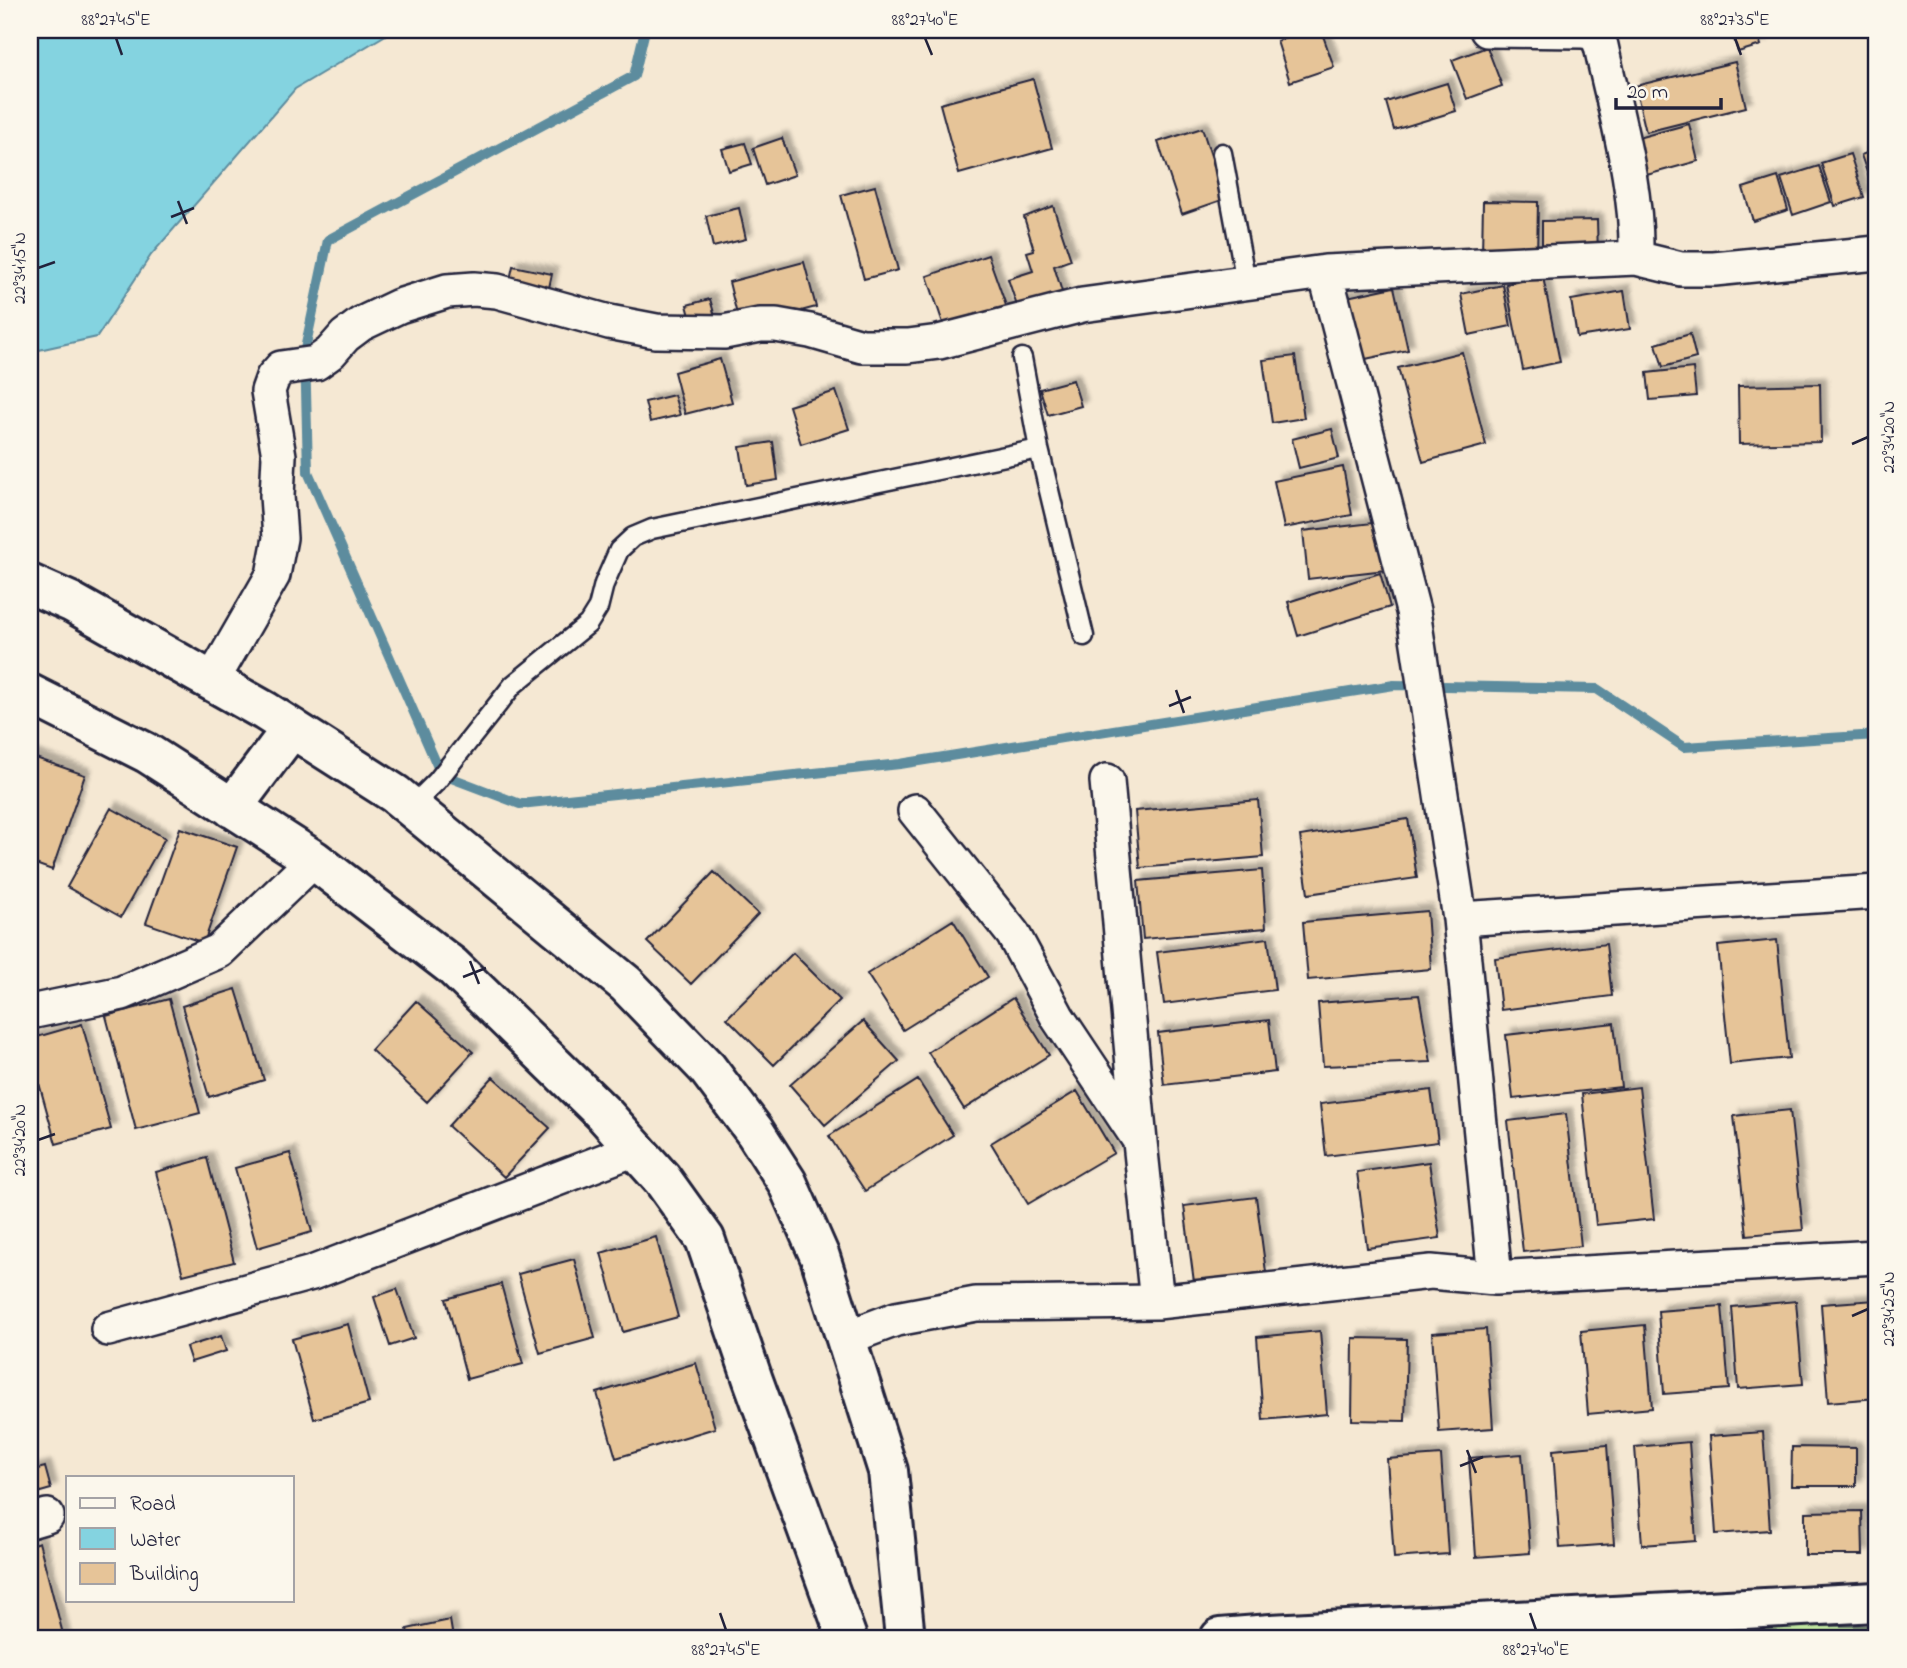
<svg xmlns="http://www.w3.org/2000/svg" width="1907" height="1668" viewBox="0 0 1907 1668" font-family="'Indie Flower',sans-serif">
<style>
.green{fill:#c0e59f;stroke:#71846d;stroke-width:2}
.water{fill:#84d3e0;stroke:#5d8c9e;stroke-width:2}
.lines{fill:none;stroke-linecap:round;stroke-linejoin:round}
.stream{stroke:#5d8c9e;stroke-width:10}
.building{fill:#e6c498;stroke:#22223b;stroke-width:2;filter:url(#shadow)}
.lane-casing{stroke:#22223b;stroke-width:23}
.street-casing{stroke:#22223b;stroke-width:38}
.secondary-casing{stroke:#22223b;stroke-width:44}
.lane{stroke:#fbf7ec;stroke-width:18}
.street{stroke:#fbf7ec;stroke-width:33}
.secondary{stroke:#fbf7ec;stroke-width:38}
.ticks{fill:none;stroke:#22223b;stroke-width:2.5}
.neatline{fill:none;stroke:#22223b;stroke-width:2.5}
.ticks-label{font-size:18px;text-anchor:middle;fill:#22223b}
</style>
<defs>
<filter id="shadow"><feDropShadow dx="6" dy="-6" stdDeviation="2" flood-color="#0004"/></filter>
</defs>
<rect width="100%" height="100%" fill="#f5e8d3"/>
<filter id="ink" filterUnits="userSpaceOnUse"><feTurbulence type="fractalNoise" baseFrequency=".0143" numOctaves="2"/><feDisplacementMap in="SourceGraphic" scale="14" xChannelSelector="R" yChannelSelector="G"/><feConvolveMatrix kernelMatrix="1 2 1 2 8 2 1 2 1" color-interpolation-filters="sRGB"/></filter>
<g filter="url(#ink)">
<path class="green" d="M1754,1626H1877V1638H1517Z"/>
<path class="water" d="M30,30H394L295,89L151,255L97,337L30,352Z"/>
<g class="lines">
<path class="stream" d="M645,30L634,76L328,240L305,349L308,472L441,774L520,804L900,764L1394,685L1597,689L1684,747L1877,735"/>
</g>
<path class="building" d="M1310,30H1321L1334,67L1290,82L1277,41Z
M1741,30H1756L1761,45L1738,52L1732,32Z
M1487,47L1502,86L1467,99L1452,60Z
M1735,62L1746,107L1646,132L1635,86Z
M1033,79L1052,148L959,174L940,104Z
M1447,83L1456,111L1394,130L1386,102Z
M1689,124L1698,161L1643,176L1634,139Z
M1202,128L1225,199L1182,214L1158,142Z
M782,138L795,175L765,185L753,148Z
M745,143L752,164L729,171L722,149Z
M1877,149V197L1876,198L1861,155Z
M1850,154L1864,197L1835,206L1821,163Z
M1819,166L1831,202L1793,215L1781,178Z
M1778,177L1788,210L1753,221L1743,188Z
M875,186L898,270L864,279L841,195Z
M1483,201L1538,202L1537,257L1482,256Z
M1053,206L1071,260L1054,266L1063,295L1018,309L1008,279L1033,271L1027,252L1034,250L1024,217Z
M739,208L746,239L713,247L706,216Z
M1597,220L1598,255L1542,256V221Z
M988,255L1009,314L947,335L927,276Z
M804,262L816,307L740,327L729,282Z
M513,266L552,274L547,297L508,289Z
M1543,277L1560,362L1523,370L1506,284Z
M1503,285L1511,326L1469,335L1461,294Z
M1394,287L1408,350L1356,361L1342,298Z
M1624,291L1630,329L1577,337L1571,300Z
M710,299L716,320L693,327L687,305Z
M1690,334L1696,358L1663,367L1656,344Z
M1462,352L1486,445L1423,462L1398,368Z
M1295,356L1304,418L1272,423L1263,360Z
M720,359L732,402L685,414L674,372Z
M1693,368L1696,396L1650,400L1647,373Z
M1073,380L1081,406L1048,415L1040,389Z
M1820,384L1821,442L1739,444L1738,386Z
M836,391L849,429L801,444L789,406Z
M674,395L680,415L650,422L645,402Z
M1332,429L1339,458L1299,468L1292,439Z
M773,442L778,480L746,485L740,447Z
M1343,467L1352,515L1284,528L1274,481Z
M1381,522L1385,570L1308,579L1303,531Z
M1380,573L1390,607L1298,636L1288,602Z
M30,756L85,775L52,870L30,862Z
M1258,800L1263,857L1140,868L1135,811Z
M111,808L165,838L121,917L67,887Z
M1408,819L1417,878L1308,894L1300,836Z
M180,828L237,847L204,943L146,923Z
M1262,870L1266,928L1143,939L1138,881Z
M714,872L758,914L691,984L647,942Z
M1427,911L1431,969L1308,980L1303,922Z
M953,920L988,977L903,1030L867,974Z
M1268,938L1275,990L1164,1004L1157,952Z
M1777,940L1789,1058L1730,1064L1718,946Z
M1606,944L1612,996L1501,1010L1495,958Z
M793,953L840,1000L774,1065L727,1018Z
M236,989L264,1080L209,1097L182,1006Z
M1419,995L1431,1062L1323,1066L1318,1003Z
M1013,998L1049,1055L964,1109L928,1052Z
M169,999L200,1113L136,1130L106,1016Z
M416,1001L473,1052L427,1102L371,1050Z
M1269,1020L1275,1072L1164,1085L1158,1033Z
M863,1021L899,1061L825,1125L790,1085Z
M1614,1023L1621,1087L1513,1099L1506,1035Z
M82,1024L111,1129L56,1144L30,1051V1039Z
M493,1077L550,1128L504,1177L448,1126Z
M918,1080L953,1135L865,1191L829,1136Z
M1639,1087L1654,1219L1596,1225L1582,1094Z
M1431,1090L1438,1142L1326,1156L1320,1104Z
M1077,1091L1114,1153L1028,1204L991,1143Z
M1790,1110L1803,1230L1747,1235L1734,1116Z
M1566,1114L1581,1246L1523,1252L1508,1121Z
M290,1153L312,1232L257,1248L235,1168Z
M207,1158L234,1262L183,1275L156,1172Z
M1429,1162L1440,1238L1367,1248L1357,1172Z
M1256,1197L1266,1272L1194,1282L1184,1206Z
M656,1237L678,1317L623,1332L601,1253Z
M574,1259L595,1338L540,1353L518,1274Z
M501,1284L523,1364L467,1379L446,1299Z
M397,1289L414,1338L390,1346L374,1297Z
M1876,1300L1877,1398L1828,1402L1821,1304Z
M1796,1301L1803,1384L1738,1389L1732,1307Z
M1722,1306L1729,1389L1664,1394L1658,1311Z
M348,1324L369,1403L314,1419L292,1339Z
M1645,1325L1652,1408L1588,1414L1581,1331Z
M1486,1329L1493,1428L1439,1432L1432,1333Z
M1320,1331L1327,1414L1263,1420L1257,1337Z
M221,1336L226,1351L191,1362L186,1347Z
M1353,1338L1407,1339L1405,1421L1352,1420Z
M696,1363L715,1428L616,1458L597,1393Z
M1763,1432L1770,1530L1716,1534L1709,1436Z
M1689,1442L1696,1541L1642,1545L1635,1447Z
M1607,1445L1614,1544L1560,1548L1553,1450Z
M1792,1447L1856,1448V1486H1791Z
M1522,1454L1530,1553L1476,1557L1469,1458Z
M1441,1455L1448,1554L1394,1558L1387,1459Z
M45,1467L51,1489L30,1495V1471Z
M1862,1511L1863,1555H1805V1512Z
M39,1542L64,1638H30V1545Z
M450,1620L453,1638H409L407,1629Z"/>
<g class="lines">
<defs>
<path id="lane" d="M1222,153L1246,282
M1022,358L1039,449L1084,636
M411,807L437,781L513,685L588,624L598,608L604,584L619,550L633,537L652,529L1039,449"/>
<path id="street" d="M1487,30L1583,31C1594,32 1597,36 1601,46C1616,116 1638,187 1636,258
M1325,272L1413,611L1460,919L1495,1278
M212,681L273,575L280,538L277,496L279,456L268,391L273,377L281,368L316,363L330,353L345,336L361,324L399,306L447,291L474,289L497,291L609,322L656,331L724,332L760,325H776L810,331L862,346H908L939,342L1082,305L1325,272L1636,258L1681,269H1714L1877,253
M1107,781L1140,1142L1157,1302
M915,811L1013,934L1058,1018L1138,1138
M1460,919L1877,892
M30,1012L122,993L219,951L314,860
M108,1329L312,1273L635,1149
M846,1338L896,1319L976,1304L1157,1302L1431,1272L1495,1278L1877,1257
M30,1521L47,1516"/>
<path id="secondary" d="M30,584L71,602L265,711L395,794L626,984L707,1068L755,1132L787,1182L820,1257L888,1471L905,1638
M30,694L147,753L314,860L452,966L604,1114L662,1179L705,1239L753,1380L847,1638
M232,808L292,728
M1220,1638L1271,1634L1877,1602"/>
</defs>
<use href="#lane" class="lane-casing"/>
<use href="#street" class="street-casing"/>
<use href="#secondary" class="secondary-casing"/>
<use href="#lane" class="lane"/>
<use href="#street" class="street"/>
<use href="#secondary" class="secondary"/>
</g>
</g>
<path class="ticks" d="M116,38L122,55M925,38L932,55M1735,38L1741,55M178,201L187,224M171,217L194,208M38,268L55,262M1852,444L1868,437M1176,690L1184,713M1169,706L1191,697M470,961L479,984M463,977L486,968M38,1140L55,1134M1852,1316L1868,1309M1467,1450L1476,1473M1460,1466L1483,1457M720,1613L726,1630M1530,1613L1536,1630"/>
<rect width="1907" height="1668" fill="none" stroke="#fbf7ec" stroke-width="77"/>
<rect x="66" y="1476" width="228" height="126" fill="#fbf7ec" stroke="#a4a2a5" stroke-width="2"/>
<rect x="80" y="1498" width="35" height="10" fill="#fbf7ec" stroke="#a4a2a5" stroke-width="2"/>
<text x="130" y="1510" font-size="21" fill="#22223b">Road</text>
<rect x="80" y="1528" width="35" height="21" fill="#84d3e0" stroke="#a4a2a5" stroke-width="2"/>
<text x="130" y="1546" font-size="21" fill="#22223b">Water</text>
<rect x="80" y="1563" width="35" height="21" fill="#e6c498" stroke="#a4a2a5" stroke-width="2"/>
<text x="130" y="1580" font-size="21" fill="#22223b">Building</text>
<path d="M1616 98v10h105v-10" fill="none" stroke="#22223b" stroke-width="3.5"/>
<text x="1627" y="98" font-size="21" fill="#22223b" stroke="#fbf7ec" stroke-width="5" paint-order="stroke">20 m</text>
<rect x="38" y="38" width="1830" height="1592" class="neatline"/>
<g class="ticks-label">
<text x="116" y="25">88°27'45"E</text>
<text x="925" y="25">88°27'40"E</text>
<text x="1735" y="25">88°27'35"E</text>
<text transform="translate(19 268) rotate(-90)" y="6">22°34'15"N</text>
<text transform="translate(1888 437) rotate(-90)" y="6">22°34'20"N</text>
<text transform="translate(19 1140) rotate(-90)" y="6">22°34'20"N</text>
<text transform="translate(1888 1309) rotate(-90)" y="6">22°34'25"N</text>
<text x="726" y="1655">88°27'45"E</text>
<text x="1536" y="1655">88°27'40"E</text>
</g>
</svg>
